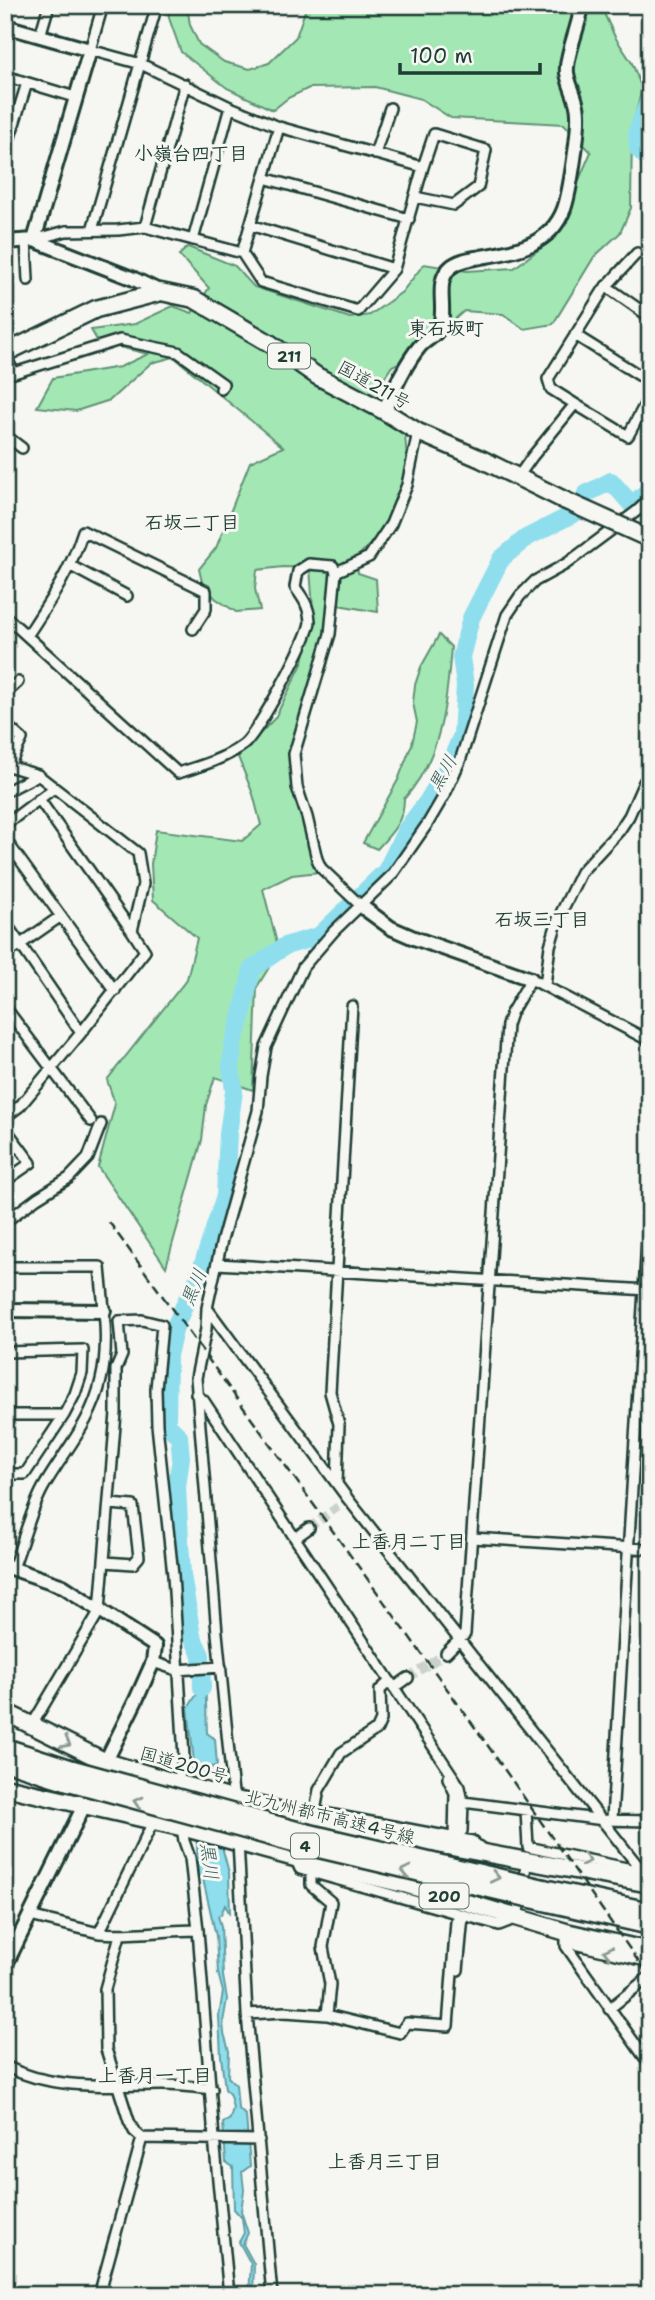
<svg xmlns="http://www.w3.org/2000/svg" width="655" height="2300" viewBox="0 0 655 2300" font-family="'Shantell Sans','Klee One',sans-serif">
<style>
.green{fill:#a3e8b4;stroke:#619274;stroke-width:2}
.water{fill:#8fdeed;stroke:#629ea3;stroke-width:2}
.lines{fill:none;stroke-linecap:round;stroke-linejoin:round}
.river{stroke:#8fdeed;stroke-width:18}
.street-tunnel{stroke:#cbd1cc;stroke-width:9;stroke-dasharray:9 4.5;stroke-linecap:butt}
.street-casing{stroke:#1f3d34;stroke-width:14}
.secondary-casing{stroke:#1f3d34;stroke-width:18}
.highway-casing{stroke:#1f3d34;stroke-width:21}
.street{stroke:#f6f6f2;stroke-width:9}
.secondary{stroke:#f6f6f2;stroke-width:12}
.highway{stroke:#f6f6f2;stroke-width:16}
.rail{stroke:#1f3d34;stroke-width:2.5;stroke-dasharray:10 5;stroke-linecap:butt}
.highway-bridge-casing{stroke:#1f3d34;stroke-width:21;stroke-linecap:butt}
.highway-bridge{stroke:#f6f6f2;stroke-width:16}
.oneway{stroke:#8a9a93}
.labels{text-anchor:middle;stroke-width:6;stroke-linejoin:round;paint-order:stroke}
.shield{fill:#f6f6f2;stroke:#60746d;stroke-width:2}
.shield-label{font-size:16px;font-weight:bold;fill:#1f3d34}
.street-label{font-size:18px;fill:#1f3d34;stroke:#f6f6f2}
.neighbourhood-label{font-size:19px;font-weight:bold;fill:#1f3d34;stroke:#f6f6f2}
.water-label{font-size:19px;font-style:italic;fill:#355d59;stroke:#f6f6f2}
</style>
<rect width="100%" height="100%" fill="#f6f6f2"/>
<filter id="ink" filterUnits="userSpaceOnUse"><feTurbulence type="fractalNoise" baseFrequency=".0143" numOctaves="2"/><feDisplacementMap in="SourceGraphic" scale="14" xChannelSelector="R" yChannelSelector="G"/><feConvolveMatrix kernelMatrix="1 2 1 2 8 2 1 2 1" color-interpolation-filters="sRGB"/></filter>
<g filter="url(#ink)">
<path class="green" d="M168,5H187L190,25L199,44L224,62L250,69L269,63L296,37L307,5H597L602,9L615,37L632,63L642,89L632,127L631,208L620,233L594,257L553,324L524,329L503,314L464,311L413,356L392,366L379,386L384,411L405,434L409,488L393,521L356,558L358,573L376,579L378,612L338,605L327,666L297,751L313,863L320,872L292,875L263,889L279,951L257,987L253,1090L215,1077L206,1105L202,1140L166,1267L98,1167L115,1104L107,1080L187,979L197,938L153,900L151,864L156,830L242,841L261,825L253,794L238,757L275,718L303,662L313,609L310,568L283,567L257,570L255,589L260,610L236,612L215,598L202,582L199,569L216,548L250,462L283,447L174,357L151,363L110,400L76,411L37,407L53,378L120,367L148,354L98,342L91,330L135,324L173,306L192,313L209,288L179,255L188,247L235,266L254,287L350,318L370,315L402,292L424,264L467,271L514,268L554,238L591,152L564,124L451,118L421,99L375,87L309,88L288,98L273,110L227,88L181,52L169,18Z
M439,635L451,647C447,701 442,757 404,799C404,821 391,834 377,849L363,843L398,780L412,744L417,722L413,703L415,685L421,667Z"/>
<path class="water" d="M201,1671H205L207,1733L215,1739L217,1765L212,1767L209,1772L205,1771L204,1779L229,1873L230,1914L225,1905L221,1914L218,1916L221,1926L223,1976L227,1999L223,2022L224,2033L229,2051L228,2077L236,2085L238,2108L246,2116L250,2166L242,2172L244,2190L241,2211L248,2233L243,2244L254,2264L253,2295L249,2294L251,2264L239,2242L244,2233L242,2218L234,2209L233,2167L226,2162L223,2123L230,2119L233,2108L230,2095L225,2089L221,2056L219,2016L223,1992L218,1973L216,1936L203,1879L198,1875L197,1845L187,1776L194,1762L188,1708L201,1688Z"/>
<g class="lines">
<path class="river" d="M650,97L637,132L638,149L650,161
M202,1688L201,1655L192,1636L182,1575L177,1487L181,1457L179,1436L167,1425L168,1355L175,1327L187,1299L198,1279L225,1196L228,1134L234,1091L231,1067L233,1043L240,1023L252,969L285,946L319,936L386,871L406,830L427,802L449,765L462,735L465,685L461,657L471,618L501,559L526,538L575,513L586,494L611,481L632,505L650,489"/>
<path class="street-tunnel" d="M309,1528L339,1506
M408,1678L446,1653
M456,1920L461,1847"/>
<defs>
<path id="street" d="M40,36L49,5
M5,76L75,97
M5,153L27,83
M375,154L390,108
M264,178L409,219
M415,197L454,205L478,187L486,150L434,134L423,167
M250,225L394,269
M145,227L185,84
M92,230L157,5
M26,240L28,280
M34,240L66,231L118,230L145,227L242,253L261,282L358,311L394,269L423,167L279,127L230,107L141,64L90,50L103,5
M193,240L230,107
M242,253L279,127
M606,286L650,317
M575,335L650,382
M5,355L14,373L120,340L178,352L223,384L221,389
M575,404L628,436L650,395
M5,435L22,448
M518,477L532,457L575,404L551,389L548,379L604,289L637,253
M71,566L127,596
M336,572L369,557L391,524L407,485L418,432
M5,616L178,773C201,766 224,759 243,745C256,736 310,637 310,621C309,606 303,598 295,587L298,571L309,564L333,566L336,572L330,634L294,754L297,787L307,817L317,859L321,868L361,906
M27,636C50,601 70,572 83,531L206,591V609L193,629
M5,694L18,682
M5,724L22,739L9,766
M5,765L38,775L138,853L143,884L132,931L145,951L81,1033L20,1106L5,1117
M5,792L38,775
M39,799L132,931
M5,825L54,788
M5,839L115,991
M5,922L81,1033
M5,955L61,916
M545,985L550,946L558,919L581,872L619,831L629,816L644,782L650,775
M5,1007L91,1121
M5,1128L31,1163L5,1181
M5,1222L37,1198L69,1178L88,1158L101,1124
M217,1264L648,1290
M5,1267H100C103,1303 110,1344 101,1380C92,1422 64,1451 43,1488C30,1512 23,1542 13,1568
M207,1308L348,1499L643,1872
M5,1352L83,1350L82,1373L75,1394L64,1415L25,1474H5
M196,1394L204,1401L460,1787L463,1802L462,1831
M5,1415H64
M337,1484L339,1424L330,1392L352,1006
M295,1538L309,1528
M472,1538L650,1549
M105,1562L133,1564L139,1557L133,1506L110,1504
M446,1653L465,1634L507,1025L511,1013L531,979L650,1041
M153,1662L177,1670L221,1667
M394,1688L408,1678
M32,1725L100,1610L116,1413V1369L122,1355L119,1321L142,1320L162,1325L156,1389L157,1425L173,1575L184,1757L177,1785
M448,1778L455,1793L454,1838
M463,1802L604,1820L650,1821
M234,1803L217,1633L196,1378L206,1329L207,1308L222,1240L258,1111L261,1076L266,1047L303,967L334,931L392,875L428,823L445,794L460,761L507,615L520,596L535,581L566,564L637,511L650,499
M526,1810L528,1847L650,1873
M315,1811L319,1790L341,1753L377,1729L381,1720L380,1690L390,1681
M318,1812L472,1841L483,1850
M612,1819L650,1191
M182,1827L184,1841L190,1858L198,1930L214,2138L229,2295
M238,1841L247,2014L272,2295
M295,1858L300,1869L499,1925L517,1918L527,1860
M311,1872V1885L331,1902L323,1947L330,1984L327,2015
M30,1916L99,1933L153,1822
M566,1932V1946L650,2065
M99,1933C132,1936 165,1930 198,1930
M120,1935L105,1989L106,2049L129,2121L134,2131L142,2138
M566,1942L650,1962
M458,1970L463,1916
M609,2009L650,1976
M247,2014L285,2012L327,2015L400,2033L407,2023L448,2026L456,1921
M5,2066C54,2091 109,2085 162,2085C179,2085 195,2087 212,2089
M99,2295L142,2138L259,2140"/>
<path id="secondary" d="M5,26L90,50L34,240
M5,242L34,240L134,279L161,292
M384,411C394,389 405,364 420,346C426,339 436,336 439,328C448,309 433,282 451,267C459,260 471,259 481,257C515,251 550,246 564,209C570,192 579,132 578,114C578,99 569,87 567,73C565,57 580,24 582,5
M361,906L391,928L414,938L531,979
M5,1310L104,1311
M5,1566L63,1586L155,1646L153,1662L136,1700L5,1966"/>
<path id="highway" d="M5,353L96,309L161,292L194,299L271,344L317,376L384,411L418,432L481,459L566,501
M5,1712L106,1762L228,1798L366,1831L650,1884
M5,1747L73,1769
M5,1762L69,1782
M5,1787L189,1829L295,1858L408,1885L566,1932L650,1951
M544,1888L650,1911
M544,1902L650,1926"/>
</defs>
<use href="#street" class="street-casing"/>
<use href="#secondary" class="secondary-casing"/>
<use href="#highway" class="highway-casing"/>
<use href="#street" class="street"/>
<use href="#secondary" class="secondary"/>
<use href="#highway" class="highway"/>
<path class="rail" d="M109,1222L479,1733L650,1978"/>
<defs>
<path id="highway-bridge" d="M566,501L650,539
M73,1769L293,1829L544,1888
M69,1782L293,1843L544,1902"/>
</defs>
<use href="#highway-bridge" class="highway-bridge-casing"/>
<use href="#highway-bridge" class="highway-bridge"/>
</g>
<defs><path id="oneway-chevron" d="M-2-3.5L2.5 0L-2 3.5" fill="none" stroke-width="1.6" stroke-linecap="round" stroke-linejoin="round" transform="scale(1.75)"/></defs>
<g class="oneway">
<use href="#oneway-chevron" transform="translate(66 1743) rotate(28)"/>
<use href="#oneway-chevron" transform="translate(138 1802) rotate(-164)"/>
<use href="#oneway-chevron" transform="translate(586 1860) rotate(12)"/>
<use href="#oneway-chevron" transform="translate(406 1871) rotate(-167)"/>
<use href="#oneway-chevron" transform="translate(495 1877) rotate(13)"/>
<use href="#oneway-chevron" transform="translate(608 1952) rotate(-167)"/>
</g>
</g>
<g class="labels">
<g class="shield">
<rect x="268" y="343.5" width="42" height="25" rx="5"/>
<rect x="291" y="1833.5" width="28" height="25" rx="5"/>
<rect x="419.5" y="1883.5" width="49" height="25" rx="5"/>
</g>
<g class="shield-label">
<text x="289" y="362">211</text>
<text x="305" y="1852">4</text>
<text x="444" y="1902">200</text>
</g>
<g class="street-label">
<text transform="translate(374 385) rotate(29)" y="6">国道211号</text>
<text transform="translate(184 1765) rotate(16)" y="6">国道200号</text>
<text transform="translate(330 1817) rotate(14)" y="6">北九州都市高速4号線</text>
</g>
<g class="neighbourhood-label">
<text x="191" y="160">小嶺台四丁目</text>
<text x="446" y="335">東石坂町</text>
<text x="192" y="529">石坂二丁目</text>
<text x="542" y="926">石坂三丁目</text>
<text x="409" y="1548">上香月二丁目</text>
<text x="155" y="2082">上香月一丁目</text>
<text x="385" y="2168">上香月三丁目</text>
</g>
<g class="water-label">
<text transform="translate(442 773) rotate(-60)" y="7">黒川</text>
<text transform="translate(193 1287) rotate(-67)" y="7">黒川</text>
<text transform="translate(210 1861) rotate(83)" y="7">黒川</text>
</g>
</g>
<rect width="655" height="2300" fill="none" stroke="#f6f6f2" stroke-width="28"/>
<rect x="14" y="14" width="627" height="2272" fill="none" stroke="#1f3d34" stroke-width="2.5" filter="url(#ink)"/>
<path d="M400 63v10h140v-10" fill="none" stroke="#1f3d34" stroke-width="3.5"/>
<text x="410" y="63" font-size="21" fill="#1f3d34" stroke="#f6f6f2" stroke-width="5" paint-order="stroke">100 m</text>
</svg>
